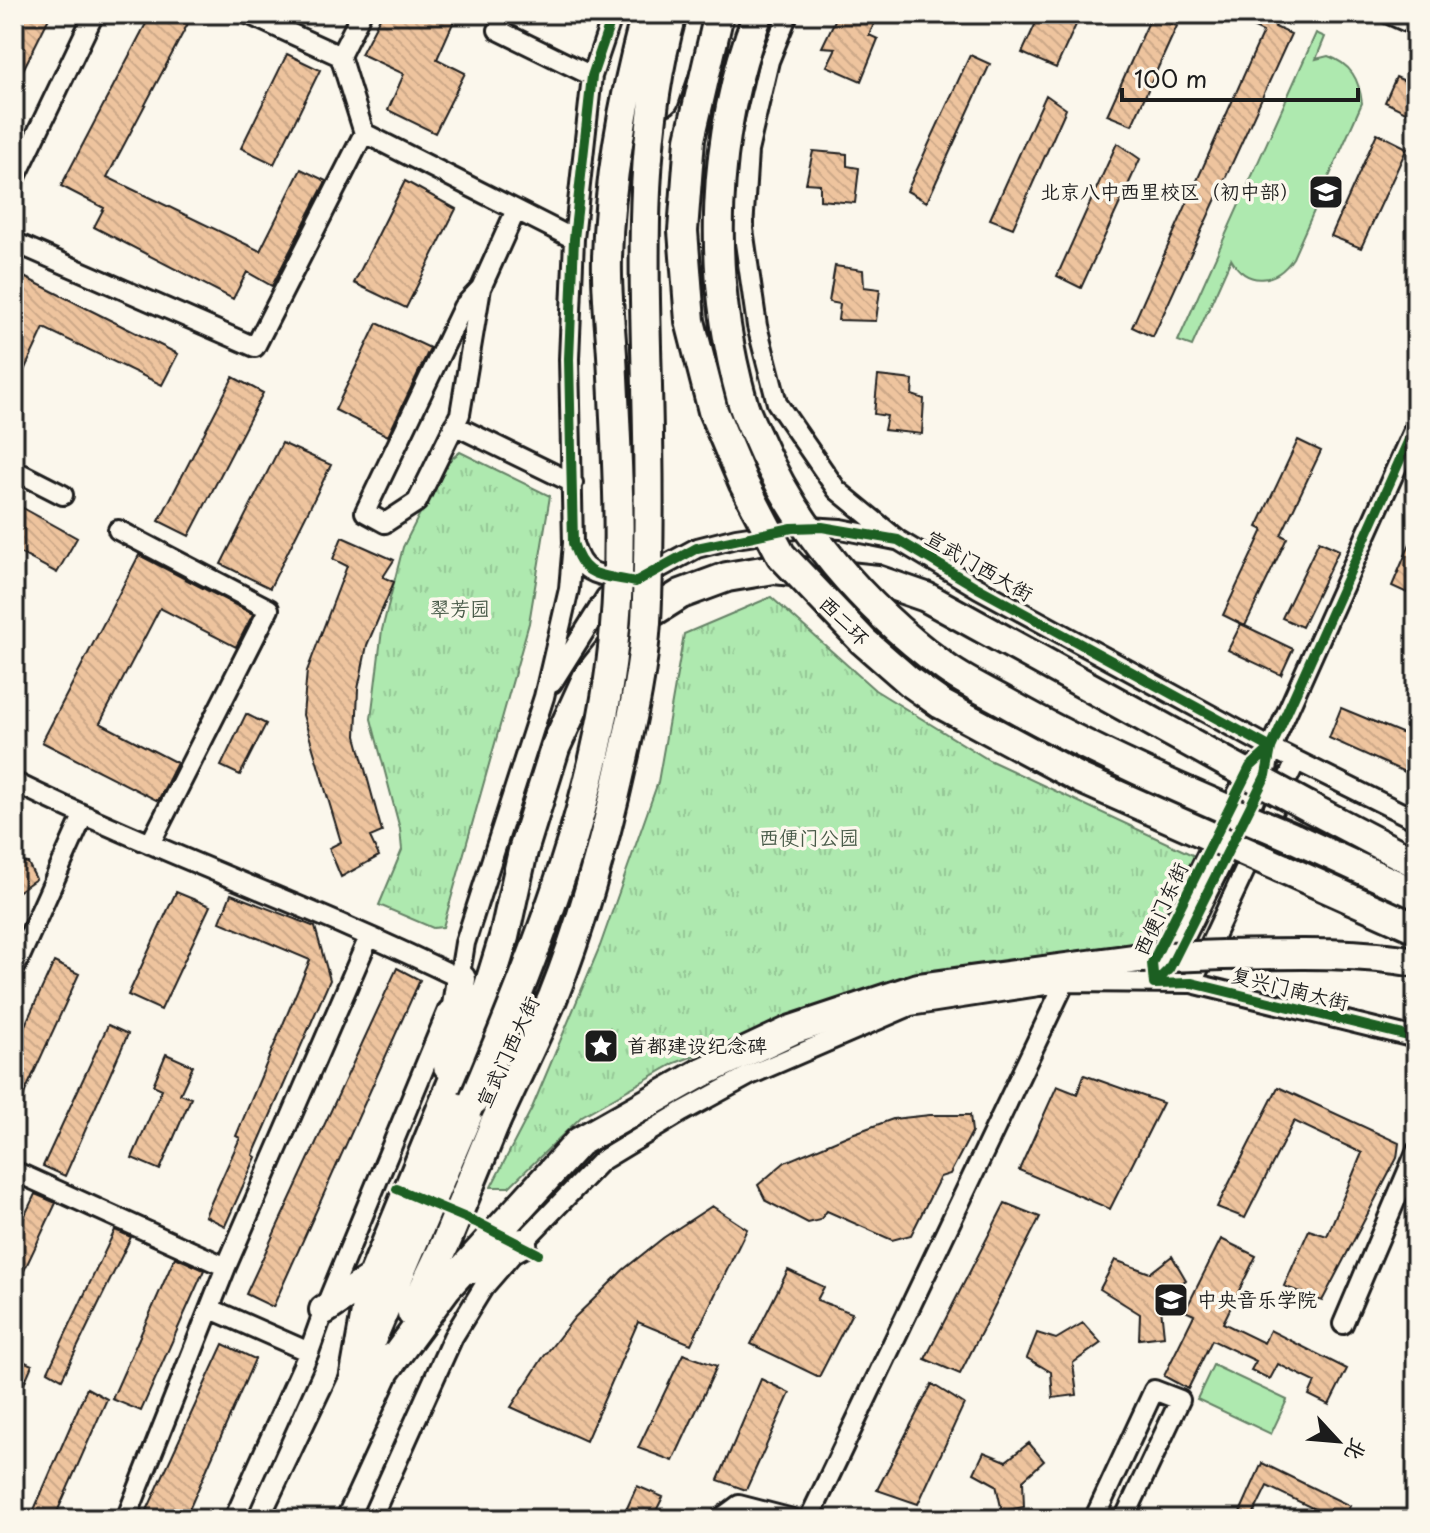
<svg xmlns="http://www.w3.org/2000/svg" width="1430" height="1533" viewBox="0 0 1430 1533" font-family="'Playpen Sans','LXGW WenKai TC',sans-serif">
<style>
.grass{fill:url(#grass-tufts);stroke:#658266;stroke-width:2}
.pitch{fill:#aee9af;stroke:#658266;stroke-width:2}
.building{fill:url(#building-back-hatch);stroke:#1c1c1c;stroke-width:2}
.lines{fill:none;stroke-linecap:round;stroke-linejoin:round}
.minor-casing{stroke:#1c1c1c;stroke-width:24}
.highway-casing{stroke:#1c1c1c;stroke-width:34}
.minor{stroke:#fbf7ec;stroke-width:18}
.highway{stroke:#fbf7ec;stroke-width:28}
.highway-bridge-casing{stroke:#1c1c1c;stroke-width:34;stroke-linecap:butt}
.highway-bridge{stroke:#fbf7ec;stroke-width:28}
.cycleway-casing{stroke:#fbf7ec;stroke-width:15}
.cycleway{stroke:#1b5e20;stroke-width:10}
.labels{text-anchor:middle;stroke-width:7;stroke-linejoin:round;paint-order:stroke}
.poi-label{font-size:20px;fill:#1c1c1c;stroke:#fbf7ec;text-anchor:start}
.street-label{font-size:20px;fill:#1c1c1c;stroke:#fbf7ec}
.park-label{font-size:20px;fill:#485a48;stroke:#fbf7ec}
</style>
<defs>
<pattern id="grass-tufts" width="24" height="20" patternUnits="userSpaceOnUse" patternTransform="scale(2)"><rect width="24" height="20" fill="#aee9af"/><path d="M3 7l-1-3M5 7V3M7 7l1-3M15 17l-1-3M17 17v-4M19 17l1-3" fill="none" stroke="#95c796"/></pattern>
<pattern id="building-back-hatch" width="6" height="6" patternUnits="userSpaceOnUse" patternTransform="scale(2)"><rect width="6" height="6" fill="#eec49e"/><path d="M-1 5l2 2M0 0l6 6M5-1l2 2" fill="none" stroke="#cca888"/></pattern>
</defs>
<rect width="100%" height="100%" fill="#fbf7ec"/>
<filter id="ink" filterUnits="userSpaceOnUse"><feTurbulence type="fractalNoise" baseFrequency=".0125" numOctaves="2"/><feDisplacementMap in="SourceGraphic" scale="16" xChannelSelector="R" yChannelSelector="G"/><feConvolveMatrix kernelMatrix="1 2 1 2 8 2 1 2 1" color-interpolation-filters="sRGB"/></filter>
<g filter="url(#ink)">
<path class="grass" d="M460,452L550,496L529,623L443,927L433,928L379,905L402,850L400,829L371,719L382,630L403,547L445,464Z
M771,597L875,690L989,760L1197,857L1149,954L911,974L675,1063L582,1116L509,1187H491L532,1108L600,946L658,782L684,634Z"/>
<path class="pitch" d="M1316,33L1325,37L1316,59L1328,56C1351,64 1359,79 1362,103L1293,258C1276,284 1247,287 1231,259L1192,346L1178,341Z
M1213,1365L1287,1400L1271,1434L1197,1399Z"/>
<path class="building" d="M21,14H51L14,88V28Z
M151,14H193L107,177L260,251L301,169L326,181L272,286L247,272L233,299L94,227L104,208L61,186Z
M382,14H457L437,59L465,73L435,133L388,110L404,74L361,54Z
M838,14H851L874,24L869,35L878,39L861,81L827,66L836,48L822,47Z
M1040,14H1081L1056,68L1022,53Z
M1225,14H1281L1275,27L1291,34L1153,337L1132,327L1263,32Z
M1151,17L1177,26L1132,125L1107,115Z
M287,54L320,70L274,164L241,148Z
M970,55L990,64L927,202L907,191Z
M1396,77L1416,86V117L1385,102Z
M1046,95L1066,109L1013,228L990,219Z
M1377,133L1407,148L1361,248L1331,236Z
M1117,143L1140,159L1081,288L1057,276Z
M813,151L847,154V166L859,168L855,203L820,200V184L806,183Z
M405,181L456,209L406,308L354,283Z
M835,266L863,270L864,287L880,289L876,321L838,320L840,304L829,302Z
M24,277L178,354L162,385L44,328L14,392V297Z
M377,323L430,348L388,436L335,410Z
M878,376L913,380L912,395L924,399L922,434L884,430L887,416L874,414Z
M233,377L263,393L189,536L159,521Z
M1298,440L1321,451L1281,535L1287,538L1245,626L1223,615L1263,530L1257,527Z
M282,443L331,465L270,588L221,564Z
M14,503L77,538L57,573L14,550Z
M1416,530V597L1392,586Z
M342,537L394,560L383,577L394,582L367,645L358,689L356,736L382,832L370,837L379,856L341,877L329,848L341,842L303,715L307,671L347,566L333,559Z
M1319,541L1339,550L1302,627L1282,618Z
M139,555L253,614L236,647L160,608L100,723L177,763L158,801L42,742Z
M1241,624L1293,649L1281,675L1228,650Z
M1341,708L1416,739V777L1329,738Z
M246,714L266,724L240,775L221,766Z
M21,862L28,863L36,879L14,894V865Z
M176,892L210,906L161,1010L128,995Z
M231,894L315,927L330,980L253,1155L256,1157L225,1226L205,1216L240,1138L236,1136L310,960L220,922Z
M54,962L79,974L14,1116V1049Z
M397,968L420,980L273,1307L246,1294Z
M108,1025L128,1034L65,1176L43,1166Z
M166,1054L193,1066L180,1094L191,1098L160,1170L132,1158L162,1089L153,1085Z
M1084,1075L1163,1103L1110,1209L1019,1170L1057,1086L1077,1094Z
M1278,1087L1399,1143L1397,1158L1322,1301L1284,1286L1309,1230L1327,1236L1362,1153L1294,1121L1245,1218L1217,1207Z
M930,1115H970L972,1132L950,1174L940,1177L911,1235L892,1240L827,1211L820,1220L808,1223L766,1201L758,1185L785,1162L849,1135L893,1119Z
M35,1194L56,1203L14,1292V1238Z
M1005,1203L1040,1217L960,1374L925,1359Z
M712,1206L747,1229L691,1344L638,1322L586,1441L511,1407L542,1359L575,1317L598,1295L623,1270L663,1238Z
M115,1230L131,1237L62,1379L48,1371Z
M1221,1239L1256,1256L1223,1323L1264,1343L1270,1330L1347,1369L1329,1405L1309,1395L1315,1382L1278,1364L1270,1379L1251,1370L1256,1361L1212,1340L1188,1389L1164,1376L1194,1315L1185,1311Z
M1172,1256L1186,1280L1160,1298L1164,1336L1139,1339L1140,1314L1100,1289L1115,1260L1150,1273Z
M175,1257L204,1270L141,1411L112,1399Z
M788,1270L824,1287L817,1300L852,1313L819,1377L751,1344Z
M1083,1323L1101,1343L1073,1363L1077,1395L1053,1398L1051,1372L1027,1358L1037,1333L1056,1339Z
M223,1344L255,1359L185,1519H143Z
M683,1354L717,1366L673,1461L638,1448Z
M14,1357L32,1365L14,1407Z
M761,1379L790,1393L746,1490L718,1480Z
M932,1384L964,1404L918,1504L877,1490Z
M87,1388L107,1399L54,1519H30Z
M1029,1443L1044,1461L1023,1480L1024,1507L1002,1511L996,1485L974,1473L984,1452L1006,1461Z
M1262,1463L1350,1506L1344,1519H1335L1267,1486L1251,1519H1237Z
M637,1486L663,1497L652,1519H622Z"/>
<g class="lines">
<defs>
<path id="minor" d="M248,14L340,56
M505,14L498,30L592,76
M788,14L769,61L748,151L743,229L757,326L777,403L837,490L898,540L978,588L1271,748L1416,820
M1389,14L1416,26
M364,133L574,239
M14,181L94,14
M14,242L255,347L364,133L340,56L361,14
M481,288L463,307L365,512L385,523L417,502L460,414L481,288L516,210
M454,425L573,483
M14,470L63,495
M118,530L269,609L150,844
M574,546C583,577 599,574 628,580
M552,683L606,597L697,548L736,538L809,527L841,529L896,540
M14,782C160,854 315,907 461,979
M1172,963L1266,775L1271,748L1416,424
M1152,965L1251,766
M14,970L83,816
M1192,983L1296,761
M458,986L465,943L544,697L569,589L573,543L569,359L574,239L592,76L613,14
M14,1171L226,1267
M211,1309L309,1352
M1343,1324L1416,1152
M126,1519L226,1267L369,937
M234,1519L309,1352L324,1310L448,1010
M371,1519L453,1337L483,1288L522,1243L601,1161L682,1112L750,1075L910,1006L1065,982L1192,983L1416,1038
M720,1519L739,1505L793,1519
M809,1519L1065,982
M1094,1519L1154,1390L1180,1400L1124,1519"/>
<path id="highway" d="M664,100L693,14
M1309,807L1416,863
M1294,838L1416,894
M1282,868L1416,928
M1223,955C1287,954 1353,951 1416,962
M448,1066L461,979
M474,1269L522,1243
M324,1310L372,1278
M412,1313L447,1240L495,1123
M382,1375L447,1287L579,1142L701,1073L792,1030L918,988L1140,958
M354,1380L372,1278L480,1015L504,937L523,851L555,748L587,678L627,628L681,594L727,577L774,569L877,580L926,597L1231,765
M288,1519L354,1380L474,1100
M317,1519L391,1358"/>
</defs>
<use href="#minor" class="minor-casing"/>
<use href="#highway" class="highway-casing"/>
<use href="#minor" class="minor"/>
<use href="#highway" class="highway"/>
<defs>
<path id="highway-bridge" d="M719,14L690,139L683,231L690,321L713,411L744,484L781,555L863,641L910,682L941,704L1081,779L1282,868
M758,14C711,136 707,274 742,400C745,413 752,426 758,439C796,529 864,607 942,665C961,680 984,690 1005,702C1098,755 1196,796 1294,838
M1231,765L1309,807
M1140,958L1223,955
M474,1100C537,952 602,788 615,627C623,536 616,446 612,355C610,323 606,290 607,258C609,177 625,93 646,14
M495,1123C514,1081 535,1039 553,997C584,920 605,840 623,759C633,715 643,668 646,622C650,544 649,465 647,386C644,262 638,135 672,14"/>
</defs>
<use href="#highway-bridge" class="highway-bridge-casing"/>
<use href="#highway-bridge" class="highway-bridge"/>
<defs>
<path id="cycleway" d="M613,14L592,76L574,239L569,359L573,543C584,580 601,574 635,582L697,548L792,528L822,527L898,540L978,588L1271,748
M1154,984L1169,969L1266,775L1271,748L1416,424
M1154,984L1152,963L1250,767L1271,748
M1154,984L1192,983L1416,1038
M397,1189L478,1223L538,1254"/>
</defs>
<use href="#cycleway" class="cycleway-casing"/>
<use href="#cycleway" class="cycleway"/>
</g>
</g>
<defs>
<symbol id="school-square" viewBox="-11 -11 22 22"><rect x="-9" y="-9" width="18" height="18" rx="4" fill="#1c1c1c" stroke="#fbf7ec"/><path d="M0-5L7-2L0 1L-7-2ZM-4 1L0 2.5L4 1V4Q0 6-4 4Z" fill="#fff"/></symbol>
<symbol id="sight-square" viewBox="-11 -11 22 22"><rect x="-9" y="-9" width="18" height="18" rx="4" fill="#1c1c1c" stroke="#fbf7ec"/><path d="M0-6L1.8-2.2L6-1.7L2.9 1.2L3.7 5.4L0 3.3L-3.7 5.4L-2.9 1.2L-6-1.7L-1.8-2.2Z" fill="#fff"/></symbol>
<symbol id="university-square" viewBox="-11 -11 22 22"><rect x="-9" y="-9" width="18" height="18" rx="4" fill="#1c1c1c" stroke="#fbf7ec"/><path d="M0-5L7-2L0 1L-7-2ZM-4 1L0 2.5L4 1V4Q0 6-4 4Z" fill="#fff"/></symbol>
</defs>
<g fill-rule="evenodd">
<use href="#school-square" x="1306" y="172" width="40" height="40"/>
<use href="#sight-square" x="581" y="1026" width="40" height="40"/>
<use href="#university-square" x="1151" y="1280" width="40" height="40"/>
</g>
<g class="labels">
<g class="poi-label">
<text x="1300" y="199" text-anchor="end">北京八中西里校区（初中部）</text>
<text x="627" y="1053">首都建设纪念碑</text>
<text x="1197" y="1307">中央音乐学院</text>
</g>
<g class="street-label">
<text transform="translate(979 566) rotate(30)" y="7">宣武门西大街</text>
<text transform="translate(844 621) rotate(45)" y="7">西二环</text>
<text transform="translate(1161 909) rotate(-65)" y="7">西便门东街</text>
<text transform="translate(1290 989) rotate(14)" y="7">复兴门南大街</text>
<text transform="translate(508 1052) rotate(-65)" y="7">宣武门西大街</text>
</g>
<g class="park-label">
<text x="460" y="616">翠芳园</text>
<text x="809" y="845">西便门公园</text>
</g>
</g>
<rect width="1430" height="1533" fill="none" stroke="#fbf7ec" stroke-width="48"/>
<rect x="24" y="24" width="1382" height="1485" fill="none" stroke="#1c1c1c" stroke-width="3" filter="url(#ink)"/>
<g transform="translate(1338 1441) rotate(116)" stroke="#fbf7ec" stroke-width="6" paint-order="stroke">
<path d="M0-6L14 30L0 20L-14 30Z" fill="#1c1c1c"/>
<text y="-12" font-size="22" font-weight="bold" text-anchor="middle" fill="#1c1c1c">北</text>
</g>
<path d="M1122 88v12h236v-12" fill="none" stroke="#1c1c1c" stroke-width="4"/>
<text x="1134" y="88" font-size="24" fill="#1c1c1c" stroke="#fbf7ec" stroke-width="6" paint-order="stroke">100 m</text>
</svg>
